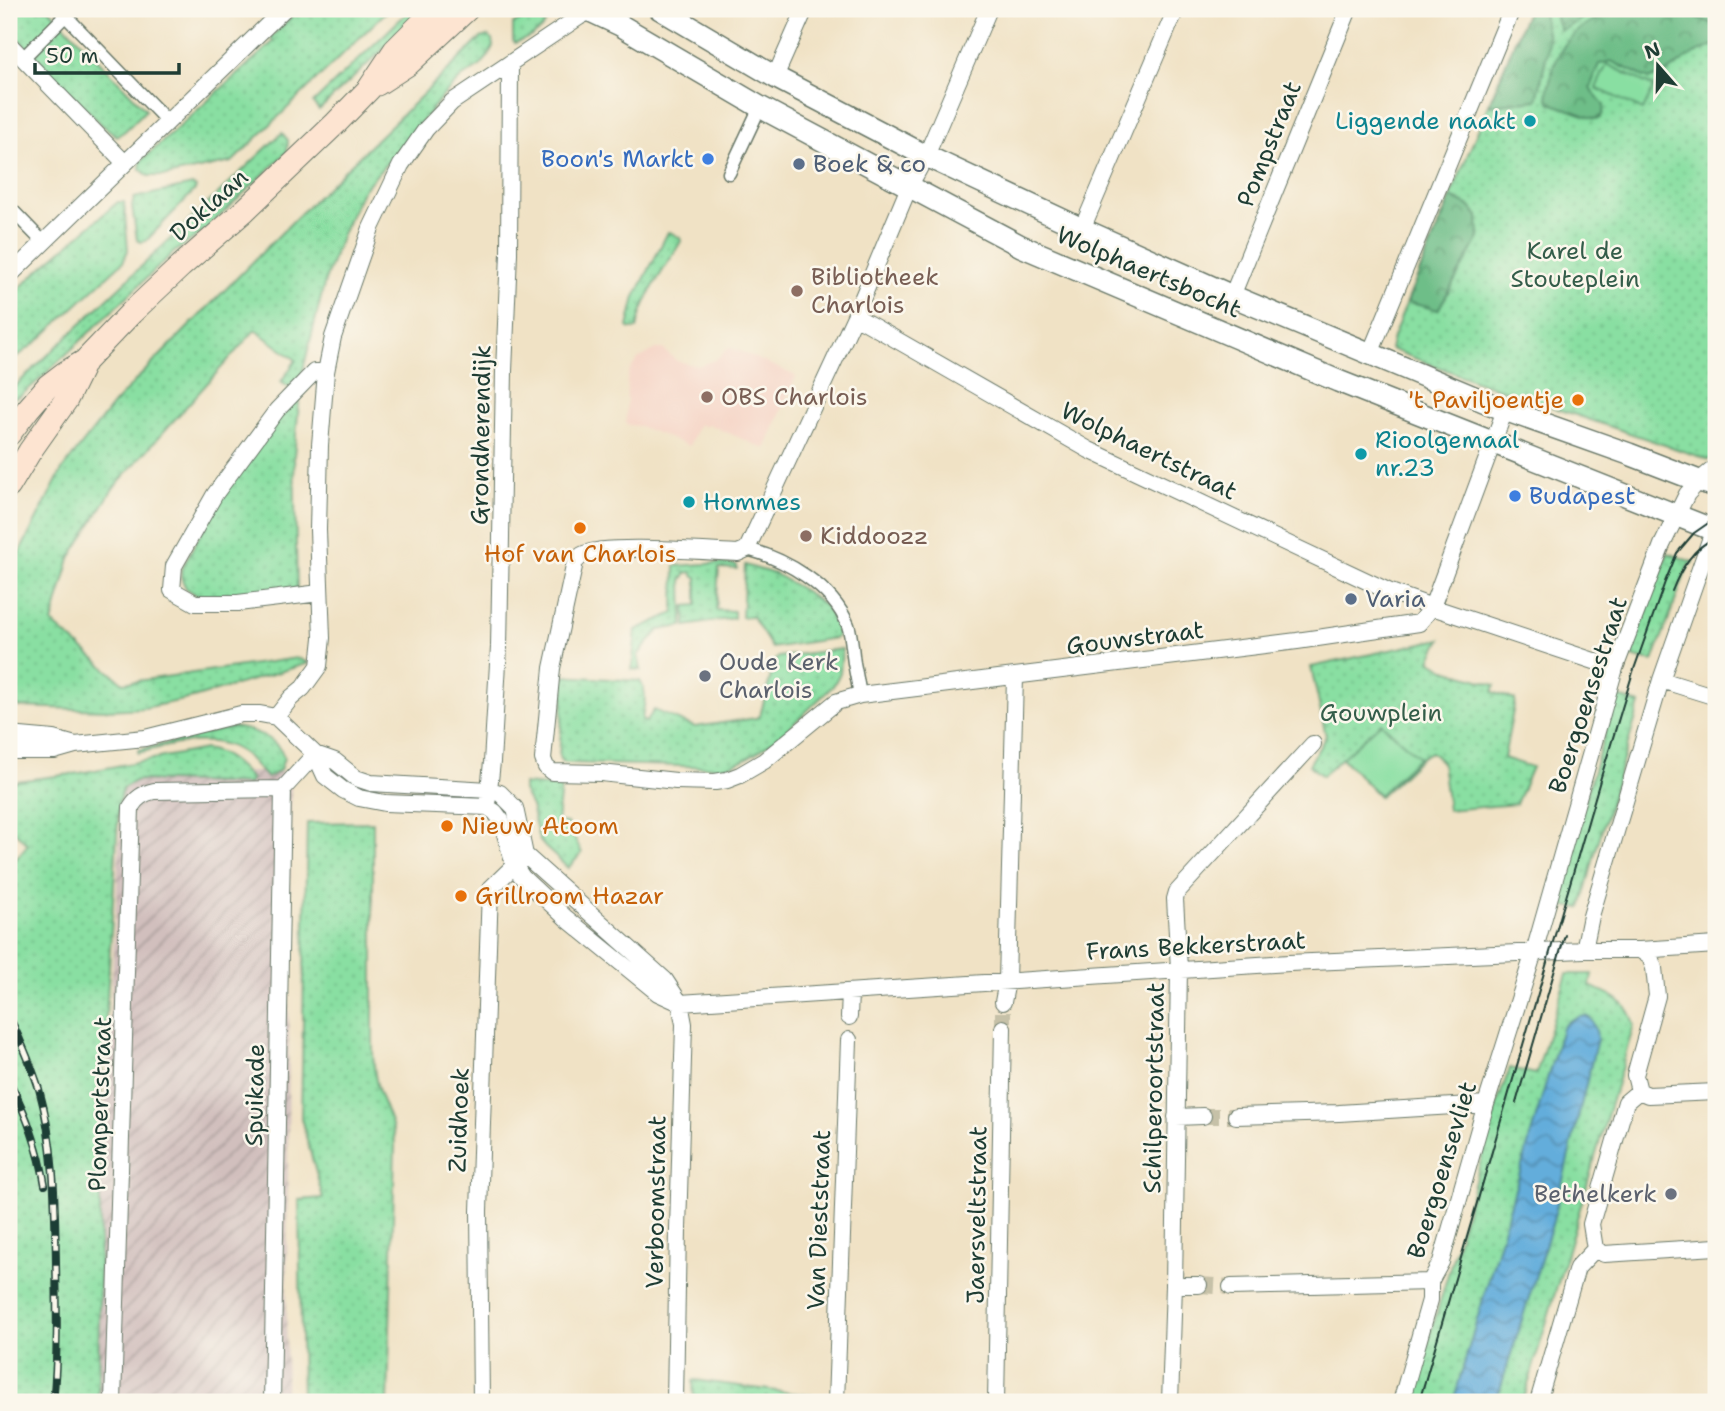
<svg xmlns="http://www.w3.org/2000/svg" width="1725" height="1411" viewBox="0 0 1725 1411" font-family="'Shantell Sans',sans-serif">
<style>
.built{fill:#f5d2c3}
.industrial{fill:url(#industrial-furrows)}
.grass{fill:url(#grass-dots);stroke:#548e6b;stroke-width:2}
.forest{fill:url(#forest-crowns);stroke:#467e5e;stroke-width:2}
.garden{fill:#89dfa2;stroke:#548e6b;stroke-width:2}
.water{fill:url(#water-waves);stroke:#427588;stroke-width:2}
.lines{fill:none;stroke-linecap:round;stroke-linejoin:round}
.minor-tunnel{stroke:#c6c1a8;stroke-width:16;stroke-dasharray:16 8;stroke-linecap:butt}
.pedestrian-casing{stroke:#687767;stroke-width:15}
.minor-casing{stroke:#687767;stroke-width:18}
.tertiary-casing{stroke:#687767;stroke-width:24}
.secondary-casing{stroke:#687767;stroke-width:25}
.pedestrian{stroke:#fff;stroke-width:12}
.minor{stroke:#fff;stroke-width:16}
.tertiary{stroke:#fff;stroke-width:21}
.secondary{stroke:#fde4d1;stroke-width:23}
.tram{stroke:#1f3d34;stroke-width:2}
.rail-casing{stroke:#1f3d34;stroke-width:8}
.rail{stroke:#fbf7ec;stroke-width:5;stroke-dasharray:16;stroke-linecap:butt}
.culture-dot{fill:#0f9aa8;stroke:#fbf7ec;stroke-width:2.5}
.shop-dot{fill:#3f7fe0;stroke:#fbf7ec;stroke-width:2.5}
.service-dot{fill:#5c6f8a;stroke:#fbf7ec;stroke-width:2.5}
.education-dot{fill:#8d6e63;stroke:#fbf7ec;stroke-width:2.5}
.food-dot{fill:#e8710a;stroke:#fbf7ec;stroke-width:2.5}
.worship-dot{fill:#6b7280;stroke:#fbf7ec;stroke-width:2.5}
.labels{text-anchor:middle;stroke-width:5;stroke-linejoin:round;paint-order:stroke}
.culture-label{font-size:24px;fill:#0d838f;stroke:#fbf7ec;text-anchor:start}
.street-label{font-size:24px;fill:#1f3d34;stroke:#fbf7ec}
.shop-label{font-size:24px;fill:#366cbe;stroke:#fbf7ec;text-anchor:end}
.service-label{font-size:24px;fill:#4e5e75;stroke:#fbf7ec;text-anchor:start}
.park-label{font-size:24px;fill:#345d4a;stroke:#fbf7ec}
.education-label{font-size:24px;fill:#785e54;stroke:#fbf7ec;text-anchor:start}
.food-label{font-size:24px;fill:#c56008;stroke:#fbf7ec;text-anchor:start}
.worship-label{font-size:24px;fill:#5b616d;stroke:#fbf7ec;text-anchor:start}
</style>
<defs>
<pattern id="industrial-furrows" width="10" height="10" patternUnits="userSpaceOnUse" patternTransform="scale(1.75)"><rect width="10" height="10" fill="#d1bfbd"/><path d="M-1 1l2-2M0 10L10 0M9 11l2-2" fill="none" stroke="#a99c9a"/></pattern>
<pattern id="grass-dots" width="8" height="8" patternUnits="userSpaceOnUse" patternTransform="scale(1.75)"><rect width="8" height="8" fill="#89dfa2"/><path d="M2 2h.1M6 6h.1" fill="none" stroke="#76c08c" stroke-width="1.8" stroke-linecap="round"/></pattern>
<pattern id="forest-crowns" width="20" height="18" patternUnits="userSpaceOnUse" patternTransform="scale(1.75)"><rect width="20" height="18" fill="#6ebe88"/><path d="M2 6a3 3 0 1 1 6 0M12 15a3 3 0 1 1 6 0" fill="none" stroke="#5a9c70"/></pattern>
<pattern id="water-waves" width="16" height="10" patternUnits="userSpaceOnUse" patternTransform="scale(1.75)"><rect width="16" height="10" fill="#64addb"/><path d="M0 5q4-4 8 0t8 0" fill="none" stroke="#528eb2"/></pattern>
</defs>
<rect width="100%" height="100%" fill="#fbf7ec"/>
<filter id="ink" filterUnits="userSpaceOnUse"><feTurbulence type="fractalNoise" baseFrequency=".0143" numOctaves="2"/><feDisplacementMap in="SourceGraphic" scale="14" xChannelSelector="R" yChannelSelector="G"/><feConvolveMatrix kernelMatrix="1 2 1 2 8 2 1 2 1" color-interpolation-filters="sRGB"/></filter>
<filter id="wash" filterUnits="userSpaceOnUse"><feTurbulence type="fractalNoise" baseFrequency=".00686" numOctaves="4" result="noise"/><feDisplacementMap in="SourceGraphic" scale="28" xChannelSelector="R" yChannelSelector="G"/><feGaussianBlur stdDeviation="1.57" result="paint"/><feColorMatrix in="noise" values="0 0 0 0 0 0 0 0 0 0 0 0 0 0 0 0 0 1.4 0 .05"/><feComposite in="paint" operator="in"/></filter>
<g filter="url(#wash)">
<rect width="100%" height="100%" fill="#f0e2c5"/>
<path class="built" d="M729,348L740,351L796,376L765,449L708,424L706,427L699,424L689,446L639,426L626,425L627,381L629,371L638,359L656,349H663L677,361L698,366L715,360Z"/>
<path class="industrial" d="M291,772L286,1402H89L123,773Z"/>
<path class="grass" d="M9,9H49L146,110L125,131L117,136L101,124L9,29Z
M300,9H389L232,162L166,176H149L140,169L141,161L274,41L270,38Z
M411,9H426L319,110L313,103Z
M1528,9H1716V455L1709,460L1481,383L1390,349L1393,337L1404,309Z
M523,19L545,21L546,22C542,33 526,39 515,43L513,41V24Z
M488,36L492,40L493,46L487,58L480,66L461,78L441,98L401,147L362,191L343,232L325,281L302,374L288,387L281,382L296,360L255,330L114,487L70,558L52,623L123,683L297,658L309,663L193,698L144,708L107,710L20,707L9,705V573L62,470L113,405L137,379L304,210L481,38Z
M282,133L288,140L287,152L204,231L173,253L38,381L20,396L9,400V392Z
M192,185L196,187L195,190L146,241L141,242L137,240L132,206L134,198Z
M118,202H124L128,250L123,262L39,340L9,363V298L40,269Z
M668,232H670L680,238L681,241C666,268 642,297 637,329H631L628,327L635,297Z
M300,393L294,456L297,589L258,595L198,596L186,588L182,580L181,570L224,490Z
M1668,553L1693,562L1688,566L1653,661L1629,656Z
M721,563L737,565V569L719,568L716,610L734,611V618L686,626L685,606L697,605V577H694L692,572L685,573V577L682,578L683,626L659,630L638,655L641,670L632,669L636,630L674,613L675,566Z
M745,565L775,574L805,591L826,607L834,622L838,636L835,638L772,648L752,616L742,617Z
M1441,639L1430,660L1449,671L1495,685L1493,692L1515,700L1504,758L1532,767L1516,804L1448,810L1442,762L1431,752L1423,756L1380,797L1342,758L1322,776L1309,765L1326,736L1311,667Z
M842,649L840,673L833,686C805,712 759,763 720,767L566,763L562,762L559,757L565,676L640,681C649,695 643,706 642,721L646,722L654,710L695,727L756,718L760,716L775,660L779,657Z
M1616,696L1640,704L1595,853L1581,908L1554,905Z
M234,727C253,730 278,737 284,758L280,770L267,778C259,770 253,761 244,754C215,731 171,745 138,753V750Z
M205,749C225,752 238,764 251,779L249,784L141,780L135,781L123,788L119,801L101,1099L98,1402H9V864L11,865L28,844L9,827V782L80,773Z
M523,784L561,787L557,822L567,823L582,853L568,868L545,847L539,840L531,806L523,791Z
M373,822V1053C374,1067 375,1083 381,1097C388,1116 394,1123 395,1145L388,1402H302L299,1200L323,1198L301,1118L307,823Z
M1567,974H1592L1590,986C1610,994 1629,1001 1634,1025L1523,1402H1411L1499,1098L1510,1068L1536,1074Z
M695,1380L813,1396L818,1402H694L693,1381Z"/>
<path class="forest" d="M1528,9H1542L1548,38L1547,53L1537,100L1489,105Z
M1553,9H1597C1584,15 1574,27 1560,30Z
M1629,10C1659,10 1688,13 1716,24V44L1690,56L1666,73L1651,79L1644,77L1611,61L1599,64L1590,88L1604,105L1603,113L1600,118L1595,119L1550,103C1545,95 1549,86 1551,77C1560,36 1589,15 1629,10Z
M1451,197L1468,205L1478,216L1479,238L1438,310L1407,302Z"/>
<path class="garden" d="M1607,64L1654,87L1643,110L1596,88Z
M1381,723L1419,757L1379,795L1342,758Z"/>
<path class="water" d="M1585,1016L1590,1018C1595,1025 1597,1031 1597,1039L1553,1221L1496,1402H1453L1562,1028C1568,1020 1575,1018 1585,1016Z"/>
</g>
<g filter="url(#ink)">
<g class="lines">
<path class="minor-tunnel" d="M1003,1028V1002
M1203,1116H1236
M1199,1285L1231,1287"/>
<defs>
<path id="pedestrian" d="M59,9L168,122
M23,58L72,9
M729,173L760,107
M9,207L44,243
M747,549C786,559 832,586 848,625C852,637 852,650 854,663C856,673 858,684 860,695"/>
<path id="minor" d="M989,9L926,156L909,187L855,316L747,549L738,553C709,552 603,543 582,555C582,555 575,562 575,562L552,668L543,759L546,767L552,772L601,773L676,781L715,782L727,780L740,775L764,761L836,702L860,695L1297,641L1419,623L1432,607L1505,410
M9,44L125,163
M775,77L805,9
M1082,229L1176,9
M9,276L284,9
M1232,296L1349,9
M855,316L1089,450L1388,591L1432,607L1615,668
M1370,354L1512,9
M320,593L238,603H195L172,590L174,566L215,494L277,410L314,372H326
M1661,680L1716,697
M276,717L291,698L303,688L319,666L322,638L318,530L320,445L326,372L333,337L371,228L401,165L426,129L452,102L579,17L590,11
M9,735L54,739L75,745
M9,751H54L75,745L145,738L241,714H260L276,717L315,754L325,776L343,790L359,798L385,803L487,807
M315,754L335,761L356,778L371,783L489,790L500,793L515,808L525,855L665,980L680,1003L684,1024L678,1229L675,1402
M488,799L492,762L499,647L504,371L509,253L510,63
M487,807L495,812L501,820L514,865L522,877L566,918L658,993L680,1003L1289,963L1584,950H1640L1716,945
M1584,950L1591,916L1661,680L1716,523
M1003,1002L1007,981L1015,677
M849,1017L850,992
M1639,1091L1648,1095L1716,1092
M1236,1116L1339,1113L1486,1104
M1176,1117L1203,1116
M1595,1249L1604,1254L1716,1247
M1174,1285H1199
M1231,1287L1430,1282
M113,1402L131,807C136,798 144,793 154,791L283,789L315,754
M272,1402L283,789
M481,1402L479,1211L490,889L521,859
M836,1402L849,1040
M996,1402L1003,1028
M1170,1402L1174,1285L1179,969L1175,899L1177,892L1313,744
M1401,1402L1430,1300V1282L1441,1262L1486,1104L1534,952L1615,668L1662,545L1687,494L1699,481L1716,467
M1538,1402L1577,1268L1595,1249L1591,1224L1626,1102L1639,1091L1635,1075L1657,996L1654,968L1650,957L1640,950"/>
<path id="tertiary" d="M586,9L620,25L760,107L1021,246L1338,381L1716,531
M660,9L775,77L926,156L1082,229L1232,296L1505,410L1629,454L1699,481L1716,486"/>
<path id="secondary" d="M377,84L408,64L467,9
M9,434L28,409L48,386L65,373L85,361L131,313L181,266L245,210L336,123L369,89L395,50L436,9
M9,486L30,451L66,400L85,361"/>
</defs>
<use href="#pedestrian" class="pedestrian-casing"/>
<use href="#minor" class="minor-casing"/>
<use href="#tertiary" class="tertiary-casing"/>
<use href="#secondary" class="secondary-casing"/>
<use href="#pedestrian" class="pedestrian"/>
<use href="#minor" class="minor"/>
<use href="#tertiary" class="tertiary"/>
<use href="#secondary" class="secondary"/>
<path class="tram" d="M1672,591C1681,568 1693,548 1716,537
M1516,1103L1565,935
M1419,1402L1601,777L1633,672L1665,582L1677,553L1694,533L1707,524L1716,520"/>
<defs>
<path id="rail" d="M9,1016C20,1039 31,1064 39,1089C55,1146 55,1205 56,1264C57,1310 58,1356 53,1402
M9,1081C26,1113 39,1149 45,1185"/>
</defs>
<use href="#rail" class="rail-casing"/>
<use href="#rail" class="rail"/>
</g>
</g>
<g class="culture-dot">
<circle cx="1530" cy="121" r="7"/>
<circle cx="1361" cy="454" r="7"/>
<circle cx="689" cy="502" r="7"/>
</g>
<g class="shop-dot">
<circle cx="708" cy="159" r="7"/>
<circle cx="1515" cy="496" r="7"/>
</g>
<g class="service-dot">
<circle cx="799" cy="164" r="7"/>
<circle cx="1351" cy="599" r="7"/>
</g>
<g class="education-dot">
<circle cx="797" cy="291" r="7"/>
<circle cx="707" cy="397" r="7"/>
<circle cx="806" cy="536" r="7"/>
</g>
<g class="food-dot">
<circle cx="1578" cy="400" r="7"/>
<circle cx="580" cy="528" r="7"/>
<circle cx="447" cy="826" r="7"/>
<circle cx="461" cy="896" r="7"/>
</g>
<g class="worship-dot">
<circle cx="705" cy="676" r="7"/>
<circle cx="1671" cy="1194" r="7"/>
</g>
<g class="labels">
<g class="culture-label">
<text x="1516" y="129" text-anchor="end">Liggende naakt</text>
<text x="1375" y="448">Rioolgemaal<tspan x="1375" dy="28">nr.23</tspan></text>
<text x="703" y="510">Hommes</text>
</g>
<g class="street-label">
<text transform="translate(1269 144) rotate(-68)" y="8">Pompstraat</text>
<text transform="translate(209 205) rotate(-42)" y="8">Doklaan</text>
<text transform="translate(1149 272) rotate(23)" y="8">Wolphaertsbocht</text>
<text transform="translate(481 435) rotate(-89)" y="8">Grondherendijk</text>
<text transform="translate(1149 451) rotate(26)" y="8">Wolphaertstraat</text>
<text transform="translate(1135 638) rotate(-7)" y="8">Gouwstraat</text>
<text transform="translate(1588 695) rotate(-72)" y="8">Boergoensestraat</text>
<text transform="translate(1196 946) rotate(-3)" y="8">Frans Bekkerstraat</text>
<text transform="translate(1154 1088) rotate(-89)" y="8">Schilperoortstraat</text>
<text transform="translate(255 1095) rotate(-89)" y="8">Spuikade</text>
<text transform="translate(100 1104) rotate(-88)" y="8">Plompertstraat</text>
<text transform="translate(459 1120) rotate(-88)" y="8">Zuidhoek</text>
<text transform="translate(1442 1170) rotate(-73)" y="8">Boergoensevliet</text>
<text transform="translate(656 1202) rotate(-89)" y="8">Verboomstraat</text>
<text transform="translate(977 1215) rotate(-89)" y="8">Jaersveltstraat</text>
<text transform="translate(819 1220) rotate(-88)" y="8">Van Dieststraat</text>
</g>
<g class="shop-label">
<text x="694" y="167">Boon's Markt</text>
<text x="1529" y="504" text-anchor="start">Budapest</text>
</g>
<g class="service-label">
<text x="813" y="172">Boek &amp; co</text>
<text x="1365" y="607">Varia</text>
</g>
<g class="park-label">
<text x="1575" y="259">Karel de<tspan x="1575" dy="28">Stouteplein</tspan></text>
<text x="1381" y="721">Gouwplein</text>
</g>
<g class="education-label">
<text x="811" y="285">Bibliotheek<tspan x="811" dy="28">Charlois</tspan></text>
<text x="721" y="405">OBS Charlois</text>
<text x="820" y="544">Kiddoozz</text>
</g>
<g class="food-label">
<text x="1564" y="408" text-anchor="end">'t Paviljoentje</text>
<text x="580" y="562" text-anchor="middle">Hof van Charlois</text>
<text x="461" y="834">Nieuw Atoom</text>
<text x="475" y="904">Grillroom Hazar</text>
</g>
<g class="worship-label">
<text x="719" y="670">Oude Kerk<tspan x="719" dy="28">Charlois</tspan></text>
<text x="1657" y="1202" text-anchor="end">Bethelkerk</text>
</g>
</g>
<rect width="1725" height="1411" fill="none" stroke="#fbf7ec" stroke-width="35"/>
<g transform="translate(1658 66) rotate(340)" stroke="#fbf7ec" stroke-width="5" paint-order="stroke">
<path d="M0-5L12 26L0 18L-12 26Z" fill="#1f3d34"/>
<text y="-10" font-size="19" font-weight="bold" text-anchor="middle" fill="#1f3d34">N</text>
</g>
<path d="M35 63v10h144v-10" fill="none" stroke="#1f3d34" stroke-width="3.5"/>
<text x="46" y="63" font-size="21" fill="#1f3d34" stroke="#fbf7ec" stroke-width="5" paint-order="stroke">50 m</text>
</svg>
